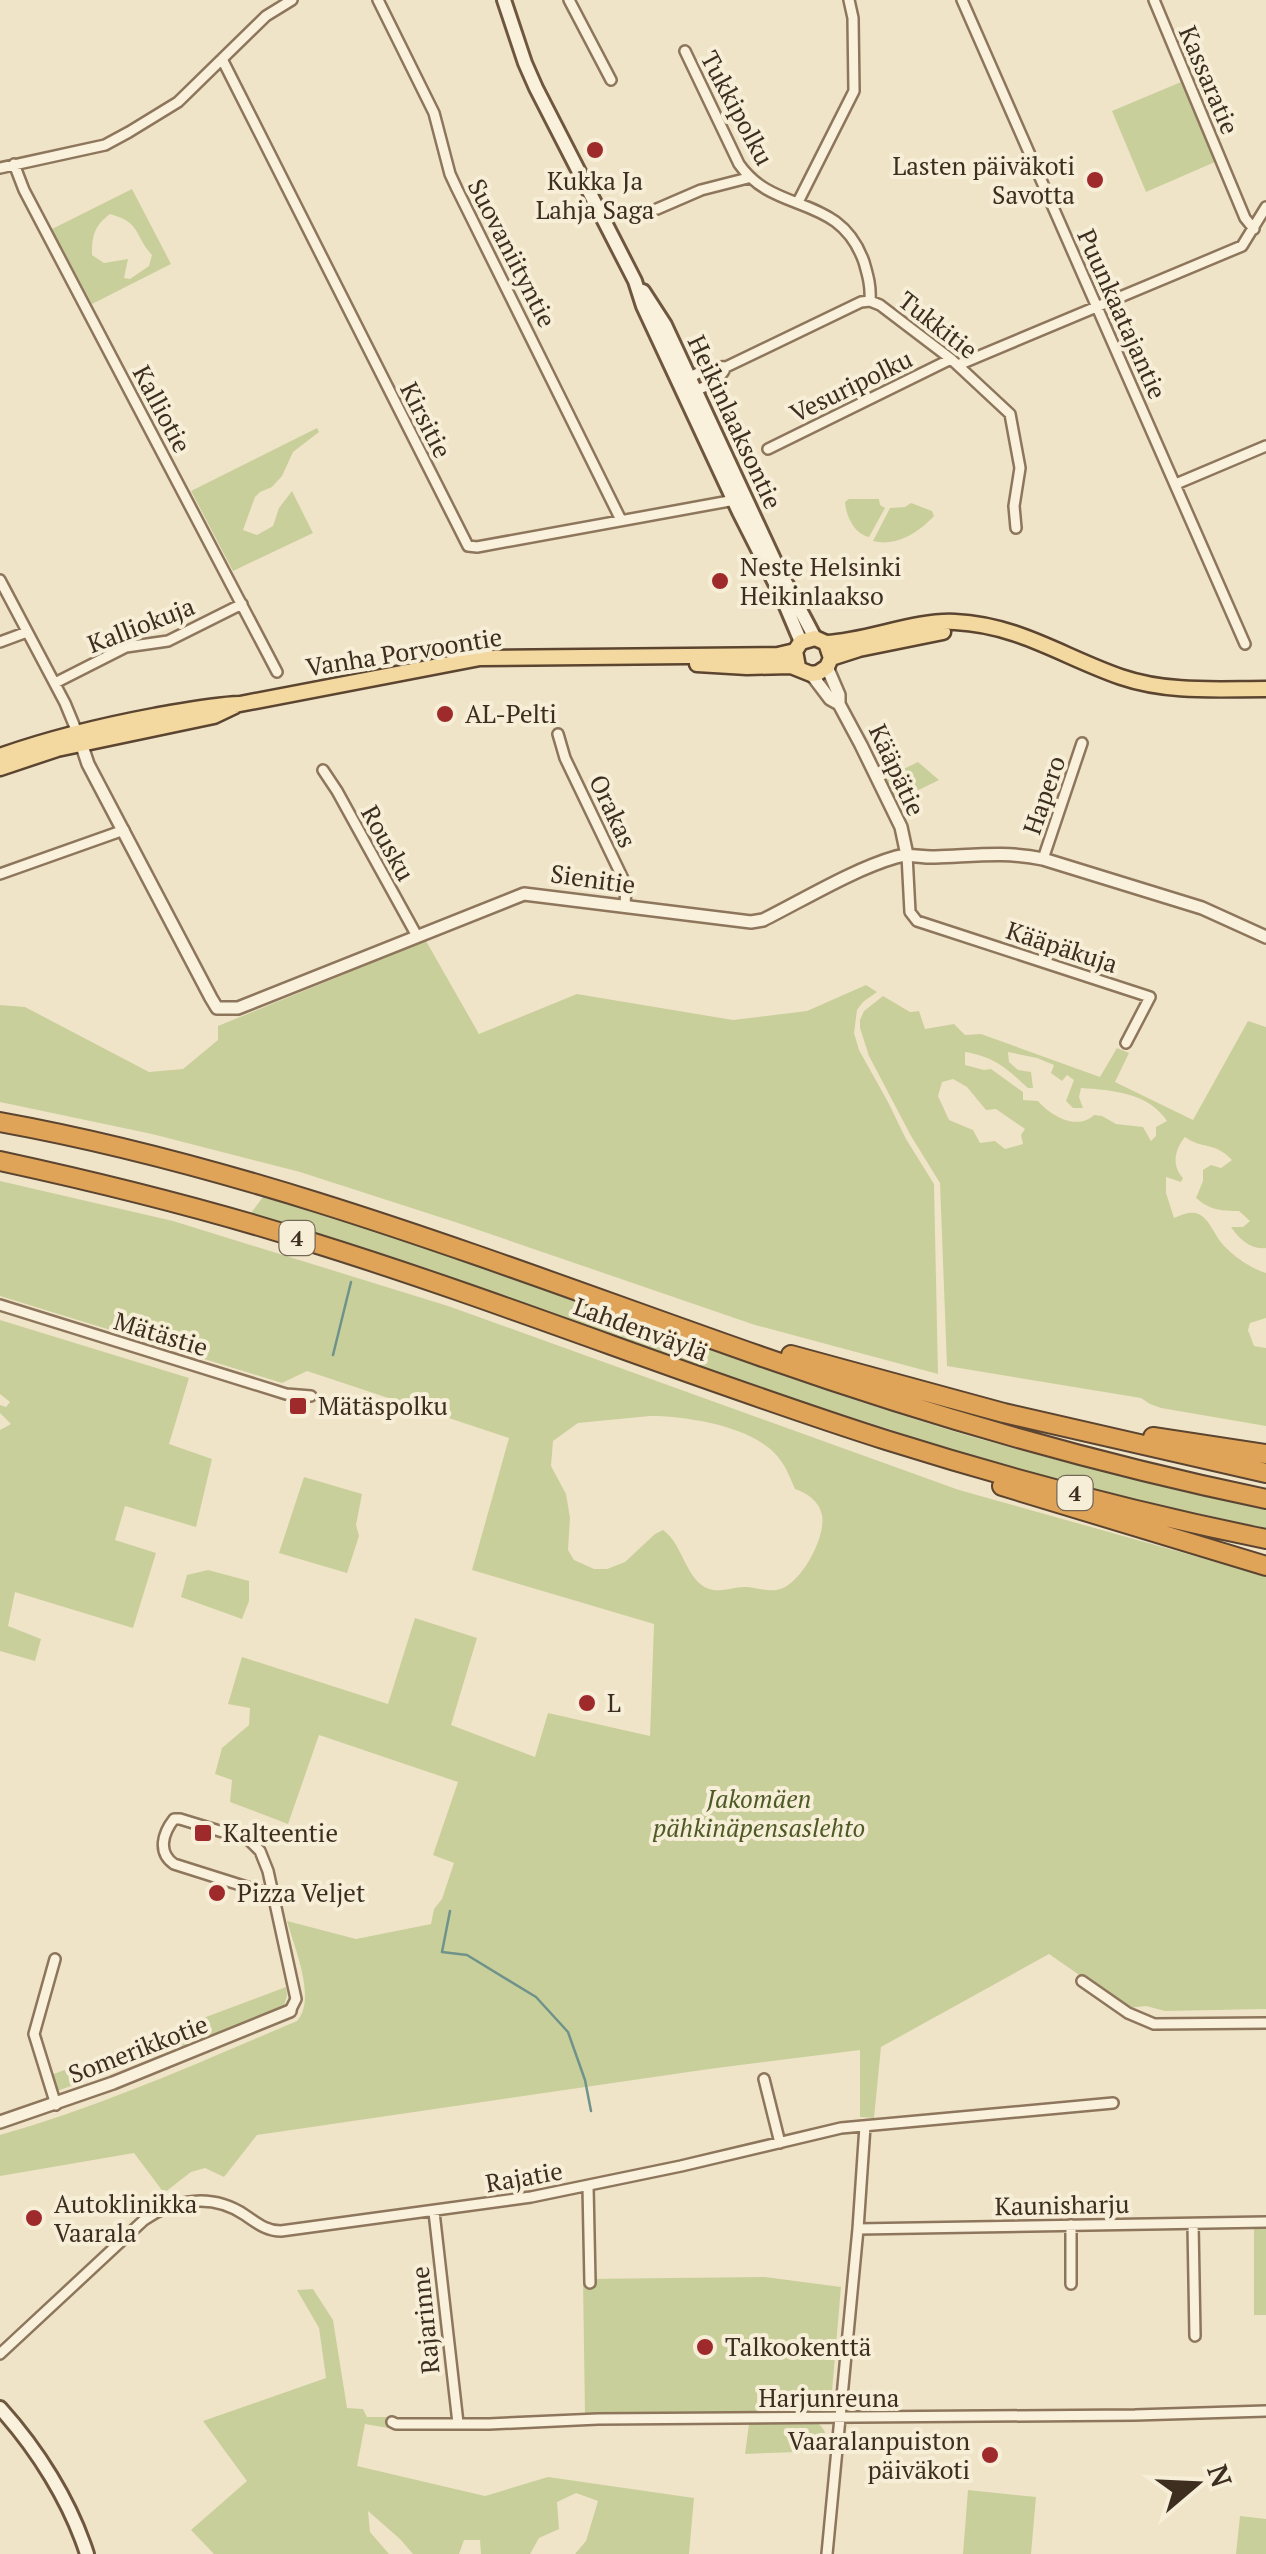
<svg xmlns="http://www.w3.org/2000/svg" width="1266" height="2554" viewBox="0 0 1266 2554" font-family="'PT Serif',serif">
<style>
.green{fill:#c9cf9b;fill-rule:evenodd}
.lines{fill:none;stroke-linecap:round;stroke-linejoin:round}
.stream{stroke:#6f938a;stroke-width:2.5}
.minor-casing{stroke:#8d765c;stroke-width:14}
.tertiary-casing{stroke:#8d765c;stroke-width:16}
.secondary-casing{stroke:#6f573f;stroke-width:18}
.primary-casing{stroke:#5b4430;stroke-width:19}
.motorway-casing{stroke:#5b4430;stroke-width:22}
.minor{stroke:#faf1dc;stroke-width:9}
.tertiary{stroke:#faf1dc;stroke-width:11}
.secondary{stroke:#faf1dc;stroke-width:12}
.primary{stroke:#f3d9a0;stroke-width:14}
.motorway{stroke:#e0a458;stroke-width:18}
.poi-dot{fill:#9e2a2b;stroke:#f7eed8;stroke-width:4}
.labels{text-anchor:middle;stroke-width:8;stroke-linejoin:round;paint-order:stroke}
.shield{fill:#f7eed8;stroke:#756857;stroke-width:2.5}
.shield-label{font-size:22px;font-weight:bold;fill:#3d2e20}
.street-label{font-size:25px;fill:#3d2e20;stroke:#f7eed8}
.poi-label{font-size:25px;fill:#3d2e20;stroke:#f7eed8;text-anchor:start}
.park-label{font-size:25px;font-style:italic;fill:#4d5a26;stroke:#f7eed8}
</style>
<rect width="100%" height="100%" fill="#f0e4c8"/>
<path class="green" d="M1181,82L1215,162L1146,192L1112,111Z
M132,189L171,264L92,304L52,229ZM110,214C142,223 133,234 152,255L149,266L130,279L124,278L128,259L104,263L92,255C92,236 94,226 110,214Z
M317,428L319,432L293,452L282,476L272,487L260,492L255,497L243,530L257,535L273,526L279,508L292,491L313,533L233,571L191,491Z
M849,499H879L880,505L885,508L869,537C855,534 846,517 845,502Z
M911,503L932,511L934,516C918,533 896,547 873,541L890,508L905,507Z
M918,762L939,780L896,801L885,778Z
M426,941L479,1034L577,994L733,1020L807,1011L866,985L877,992L863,1002L857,1010L854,1033L859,1050L888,1102L906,1139L934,1184L938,1374L755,1325L458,1223L300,1172L152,1134L0,1102V1005L25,1007L149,1072L183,1069L218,1040V1026Z
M883,996L910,1012L919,1011L925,1029L954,1024L965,1035L981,1034L1100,1077L1117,1048L1129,1053L1115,1082L1193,1120L1248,1021L1266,1027V1248C1251,1250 1239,1239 1231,1227H1243L1250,1221L1239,1211C1220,1211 1210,1210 1196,1198L1203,1181V1170L1211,1165L1221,1168L1232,1160C1214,1141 1203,1150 1185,1137C1175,1149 1171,1165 1183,1178L1181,1182L1166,1177V1193L1174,1218C1198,1207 1204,1214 1216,1235C1225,1251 1249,1268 1266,1273V1318L1250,1323L1248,1330L1254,1346L1266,1348V1426L1161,1408L1150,1404L1141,1398L947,1366L940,1183L911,1136L869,1056L860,1028V1020L864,1011ZM965,1052C995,1057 1006,1068 1028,1088H1033L1031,1072L1018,1070L1009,1062L1008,1052L1037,1058L1054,1065L1051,1073L1062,1081L1067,1075L1074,1080L1066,1101L1073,1108H1083L1079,1097L1081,1088C1112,1090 1149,1093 1167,1121L1156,1127V1136L1151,1141L1143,1127L1116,1124L1102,1116L1094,1115C1077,1131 1051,1116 1038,1101L1023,1100V1092L991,1069L984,1070L965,1065ZM953,1079L967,1087L986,1110L996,1109L1025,1129L1021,1135L1023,1144L1005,1149L995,1141L980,1143L973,1130L949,1120L938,1096L942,1082Z
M0,1181L173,1221L448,1306L959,1490L1266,1576V2009L1165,2011L1146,2006L1127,2008L1049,1954L881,2047L874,2118L860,2117V2050L709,2069L257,2135L224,2177L205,2168L191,2172L164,2193L134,2153L0,2176V2135C102,2106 200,2062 297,2021C317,1999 294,1947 287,1921L356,1939L431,1924L434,1909L442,1899L454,1863L433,1855L458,1782L319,1735L288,1824L230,1802L232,1780L215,1774L222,1748L249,1725L250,1708L228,1704L242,1657L388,1704L415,1618L477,1638L451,1725L535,1757L548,1713L650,1736L654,1624L472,1570L509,1438L307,1371L282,1383L0,1296ZM650,1416C688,1416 759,1427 781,1461C787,1469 791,1480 795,1489C807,1493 819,1501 822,1515C826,1536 804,1577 785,1587C773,1594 760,1588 747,1587C735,1586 721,1593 709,1589C685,1580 684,1545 663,1530L655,1534L625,1562L607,1569H594L574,1560L568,1550L570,1518L566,1494L551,1466L553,1441L578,1423Z
M263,1197C483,1261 695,1349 914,1419C1029,1456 1148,1482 1266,1508V1528L1163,1506L1039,1475L935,1444L723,1376L476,1286L251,1213Z
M0,1320L189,1378L169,1444L212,1459L196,1527L125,1506L115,1540L156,1553L133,1628L15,1592L8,1626L41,1639L35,1661L0,1651V1430L11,1424L0,1413V1405L6,1407L10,1402L0,1394Z
M304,1477L362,1494L356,1525L359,1536L347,1573L279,1553Z
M208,1570L249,1581V1601L242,1619L181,1597L187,1575Z
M286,1987L287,1995L284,2006L270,2014L57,2091L51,2075Z
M1254,2229H1266V2315H1254Z
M765,2277L841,2287L831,2403L761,2398L759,2412L585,2415L583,2279Z
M313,2289L333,2320L347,2408L363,2409L367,2417H387L388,2428L365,2424L357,2466L485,2496L548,2477L694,2498L689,2554H575L586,2541L598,2501L576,2493L557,2502L559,2529L539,2538L530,2554H481L480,2540H464L459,2554H413L400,2539L368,2511L370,2532L389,2554H214L191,2530L247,2481L203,2421L326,2378L319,2328L297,2290Z
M817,2423C828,2430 826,2439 825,2451L745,2454L749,2424Z
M968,2490L1036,2497L1031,2554H963Z
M1240,2516L1266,2519V2554H1236Z"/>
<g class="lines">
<path class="stream" d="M333,1355L351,1282
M450,1911L442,1952L467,1955L536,1997L568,2032L585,2080L591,2111"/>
<defs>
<path id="minor" d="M378,0L434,113L450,174L457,189L621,520
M569,0L611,80
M962,0L1245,644
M1154,0L1245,218L1254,229
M685,51L739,164C775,216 839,192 864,262C868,276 871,286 870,301
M222,59L468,546L477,547L735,500
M14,164L24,190L277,672
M0,168L105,145L129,132L178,102L266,16L292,0
M798,202L854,91L853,18L849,0
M657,209L701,190L748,178
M958,365L1242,246L1266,207
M689,379C699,371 713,366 726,367L861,302L870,301L880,305L951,359L1010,414L1020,468L1014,506L1016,528
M690,390C704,390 720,380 726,367
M768,449L951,359
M1176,484L1266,446
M0,580L65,703L77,732
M0,642L27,632
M55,683L126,647L168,641L242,604
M558,734L565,758L626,885L625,906
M323,770L337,791L417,936
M907,855L910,912L917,921L1150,997L1126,1043
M1043,859L1082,743
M0,874L124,830
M0,1305L286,1394L311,1396
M272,1895L174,1864C157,1852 163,1833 174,1819H180L249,1840L260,1851L268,1871L296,1999L290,2011
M55,1959L34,2034L56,2105
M1082,1981L1128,2013L1154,2024L1266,2023
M764,2079L780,2143
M588,2186L590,2283
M434,2212L458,2423
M1193,2224L1195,2336
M858,2229L1266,2222
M1071,2284V2225
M0,2354L144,2220C175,2199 212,2193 245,2215C257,2223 266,2231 281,2231L531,2197L681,2166L841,2128L1113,2103
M392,2422L396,2424H489L598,2419L1135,2415L1266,2411
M827,2554L858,2229L865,2126"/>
<path id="tertiary" d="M827,667L839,695V704
M811,674L830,699L839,704L861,745L901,827L907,855
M80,740L88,764L211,998L217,1008H238L524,894L751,922L763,920C803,900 854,869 896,857C909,853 922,858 935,857C972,856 1006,851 1043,859L1202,908L1266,937
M0,2122L113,2083L290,2011"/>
<path id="secondary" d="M504,0L525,63L536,88L635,281L643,306L739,512L782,597L801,642
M643,291L665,325L778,568L815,638
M0,2408C37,2449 70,2501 87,2554"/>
<path id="primary" d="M826,643C868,641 914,620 955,622C1019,625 1063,657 1121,677C1168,693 1217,689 1266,689
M831,658L859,649L943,632
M697,664L747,667L791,666L811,674L818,673L827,667L831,658L826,643L815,638L801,642L795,651L798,667
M0,756C51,738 101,726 154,716C183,711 210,705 240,704L480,658L778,655L795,651
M0,768L57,749L214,716L235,706"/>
<path id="motorway" d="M0,1122C260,1169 509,1268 757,1355C924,1414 1093,1463 1266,1499
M0,1161C106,1184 211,1210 314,1243C507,1303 694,1379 886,1440C1010,1479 1138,1513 1266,1539
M791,1355L1004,1413L1266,1473
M1153,1437L1266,1454
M1002,1486L1266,1566"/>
</defs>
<use href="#minor" class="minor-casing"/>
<use href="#tertiary" class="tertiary-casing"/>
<use href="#secondary" class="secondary-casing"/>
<use href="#primary" class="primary-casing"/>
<use href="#motorway" class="motorway-casing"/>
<use href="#minor" class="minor"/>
<use href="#tertiary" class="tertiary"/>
<use href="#secondary" class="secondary"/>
<use href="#primary" class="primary"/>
<use href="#motorway" class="motorway"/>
</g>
<g class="poi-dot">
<circle cx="595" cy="150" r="10"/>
<circle cx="1095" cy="180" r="10"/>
<circle cx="720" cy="581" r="10"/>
<circle cx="445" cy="714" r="10"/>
<rect x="288" y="1396" width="20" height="20" rx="5"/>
<circle cx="587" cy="1703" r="10"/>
<rect x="193" y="1823" width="20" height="20" rx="5"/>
<circle cx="217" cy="1893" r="10"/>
<circle cx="34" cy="2218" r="10"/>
<circle cx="705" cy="2347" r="10"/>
<circle cx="990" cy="2455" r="10"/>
</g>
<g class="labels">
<g class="shield">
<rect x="279.5" y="1221" width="35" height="34" rx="8"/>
<rect x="1057.5" y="1476" width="35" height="34" rx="8"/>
</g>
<g class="shield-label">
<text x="297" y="1246">4</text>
<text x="1075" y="1501">4</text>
</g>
<g class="street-label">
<text transform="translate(1209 80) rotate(67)" y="9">Kassaratie</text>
<text transform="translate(737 108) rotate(62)" y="9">Tukkipolku</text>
<text transform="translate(512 253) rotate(63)" y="9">Suovaniityntie</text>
<text transform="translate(1122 314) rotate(66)" y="9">Puunkaatajantie</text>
<text transform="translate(938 325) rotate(38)" y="9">Tukkitie</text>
<text transform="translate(851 386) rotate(-26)" y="9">Vesuripolku</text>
<text transform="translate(162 409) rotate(62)" y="9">Kalliotie</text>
<text transform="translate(426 420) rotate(63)" y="9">Kirsitie</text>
<text transform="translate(735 422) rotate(65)" y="9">Heikinlaaksontie</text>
<text transform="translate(141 625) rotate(-21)" y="9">Kalliokuja</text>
<text transform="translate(404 652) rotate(-9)" y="9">Vanha Porvoontie</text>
<text transform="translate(897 770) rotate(65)" y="9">Kääpätie</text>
<text transform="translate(1044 795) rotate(-71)" y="9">Hapero</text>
<text transform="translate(613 811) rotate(65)" y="9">Orakas</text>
<text transform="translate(388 843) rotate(61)" y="9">Rousku</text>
<text transform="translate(593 879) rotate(8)" y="9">Sienitie</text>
<text transform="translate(1062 947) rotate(18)" y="9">Kääpäkuja</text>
<text transform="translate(641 1329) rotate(20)" y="9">Lahdenväylä</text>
<text transform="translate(161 1334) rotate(17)" y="9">Mätästie</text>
<text transform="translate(138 2049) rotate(-21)" y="9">Somerikkotie</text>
<text transform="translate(524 2177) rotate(-10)" y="9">Rajatie</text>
<text transform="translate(1062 2205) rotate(-1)" y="9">Kaunisharju</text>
<text transform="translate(425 2320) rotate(-96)" y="9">Rajarinne</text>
<text x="829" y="2407">Harjunreuna</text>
</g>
<g class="poi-label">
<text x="1075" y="175" text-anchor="end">Lasten päiväkoti<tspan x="1075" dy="29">Savotta</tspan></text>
<text x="595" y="190" text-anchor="middle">Kukka Ja<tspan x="595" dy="29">Lahja Saga</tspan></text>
<text x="740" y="576">Neste Helsinki<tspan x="740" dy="29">Heikinlaakso</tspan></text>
<text x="465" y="723">AL-Pelti</text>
<text x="318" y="1415">Mätäspolku</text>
<text x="607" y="1712">L</text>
<text x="223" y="1842">Kalteentie</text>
<text x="237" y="1902">Pizza Veljet</text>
<text x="54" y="2213">Autoklinikka<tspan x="54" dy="29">Vaarala</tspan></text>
<text x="725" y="2356">Talkookenttä</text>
<text x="970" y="2450" text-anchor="end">Vaaralanpuiston<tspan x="970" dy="29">päiväkoti</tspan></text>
</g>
<g class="park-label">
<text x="759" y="1808">Jakomäen<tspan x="759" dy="29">pähkinäpensaslehto</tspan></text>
</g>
</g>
<g transform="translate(1196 2484) rotate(71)" stroke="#f7eed8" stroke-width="8" paint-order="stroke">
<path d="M0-8L18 38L0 25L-18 38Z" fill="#3d2e20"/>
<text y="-15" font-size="28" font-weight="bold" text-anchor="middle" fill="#3d2e20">N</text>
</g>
</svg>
